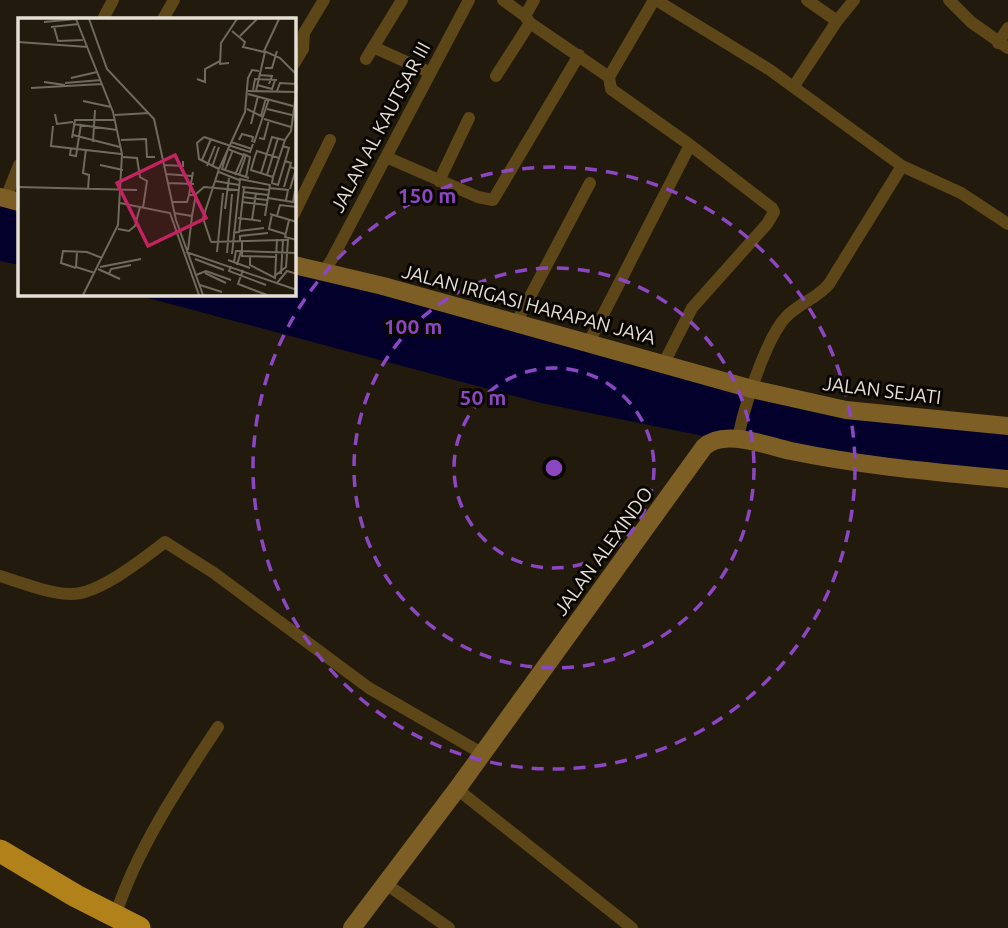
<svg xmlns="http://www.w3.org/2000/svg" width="1008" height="928" viewBox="0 0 1008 928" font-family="Ubuntu,sans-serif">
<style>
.water{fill:#03002b}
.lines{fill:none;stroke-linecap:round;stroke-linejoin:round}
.street{stroke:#5d4618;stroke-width:12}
.secondary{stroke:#7d5f25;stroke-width:18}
.highway{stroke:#b18219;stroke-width:23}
.ring{fill:none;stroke:#8b47c2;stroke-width:3.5;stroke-dasharray:12 9}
.labels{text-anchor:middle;stroke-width:6;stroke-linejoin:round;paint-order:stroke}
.street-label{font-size:19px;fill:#e5dfd6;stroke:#090602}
.inset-road{fill:none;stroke:#70695d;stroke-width:2}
.view{fill:#c42261;fill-opacity:0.15;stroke:#c42261;stroke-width:3.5}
.inset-edge{fill:none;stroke:#e5dfd6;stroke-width:3.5}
.centre{fill:#8b47c2;stroke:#090602;stroke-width:3.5}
.ring-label{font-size:21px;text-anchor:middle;font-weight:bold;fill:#8b47c2;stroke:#090602;stroke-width:6;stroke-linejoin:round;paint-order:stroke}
</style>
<rect width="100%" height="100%" fill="#221a0c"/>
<path class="water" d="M0,197L19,202V265L0,261Z
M294,265L752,389L1008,426V479L718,439L541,403L133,294H294Z"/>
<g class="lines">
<path class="street" d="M503,0L525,16L530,23L609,77L654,0
M656,0L770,70L902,166L829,284C818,298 799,303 786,317C766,338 743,410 738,439
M807,0L837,21
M949,0L971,22L1008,48
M525,16L534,0
M103,19L113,0
M163,19L174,0
M998,43L1008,28
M373,47L429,72
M366,59L402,0
M294,64L303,49L304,33L324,0
M496,76L530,23
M794,86L837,21L854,0
M386,157L478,197L493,200L579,55
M902,166L961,193L1008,224
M439,181L469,118
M6,198L19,165
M294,214L330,140
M324,271L332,259L469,0
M516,323L590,183
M589,342L690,145L611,89L609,77
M664,363L692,308L767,224L774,212L772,208L690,145
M0,576C22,583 47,593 70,594C98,595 143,559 165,542L214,573L369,688L483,754
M457,789L632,928
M386,884L449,928
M115,917C135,852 180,784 218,727"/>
<path class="secondary" d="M0,197L19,202
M294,265L383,286L752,389L846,410L1008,426
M352,928L457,789L704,447C724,428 767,446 791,451C863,466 935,472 1008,479"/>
<path class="highway" d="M0,851L76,896L139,928"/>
</g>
<g class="ring">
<circle cx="554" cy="468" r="100"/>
<circle cx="554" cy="468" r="200"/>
<circle cx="554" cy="468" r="301"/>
</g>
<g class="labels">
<g class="street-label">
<text transform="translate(380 127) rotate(-62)" y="7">JALAN AL KAUTSAR III</text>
<text transform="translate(529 304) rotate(15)" y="7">JALAN IRIGASI HARAPAN JAYA</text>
<text transform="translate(882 390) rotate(7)" y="7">JALAN SEJATI</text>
<text transform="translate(603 551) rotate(-54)" y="7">JALAN ALEXINDO</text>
</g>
</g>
<g transform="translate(18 18)">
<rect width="278" height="278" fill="#221a0c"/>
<path class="inset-road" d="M58,1L95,94L104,136L100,207L65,277M71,1L89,51L136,101L158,202L185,277M261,1L246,33L262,40L279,57M26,4L58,1M33,9L61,6M36,9L40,23L65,22M214,13L227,24L225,29L246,34M222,18L239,1M0,24L70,29M211,45L202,46L203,25L219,1M247,50H254L259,33M241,57L254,58L251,66M53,60L79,54M179,61L187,64V51L202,43M26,64L47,67M47,65L83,62M239,67L254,71L257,62M13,70L84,66M235,72L237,61L259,62M230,73L278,74M238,73L247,34M259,73L262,65L279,66M230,76L275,88M65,83L93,89M229,91L243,98L248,80M249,91L274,97M37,96L39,106L55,104M97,97L131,95M246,101L273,109M55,106L99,112M233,106L240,78M35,108L33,128L103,136M273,113L279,68M55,117L102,129M186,119L179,125L181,141L201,151M186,119L210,127M54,120L57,102H97M241,120L246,121L251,102M103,122L128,121L129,139H137M221,122L224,116L235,119L234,124M75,124L77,92M213,124L234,131M236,125L251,81M210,127L232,134L235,126M265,128L271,130L260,167L254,165L255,159L265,128L267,122L273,113M53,130L52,137L58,138L63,106M68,131L65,155L71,157L70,172M225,137L210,131L204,151L231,160M105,139L119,140L122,159L129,163L125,190M184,142L193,121M82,147L105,152M146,147L165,148V143M189,148L197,128M194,149L201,129M272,149L278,151L272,171M201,151L227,94L230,60L234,52L241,53M207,152L215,132M175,154L171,177H177M201,154L221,162M243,155L254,119L266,122M148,156L174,158M217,157L226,136L232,139L228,159M221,157L228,137M249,157L260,120M255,159L233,152L237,138L239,133L261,140M197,163L221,167M150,165L176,166M0,169L119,172M224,169L251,172M266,169L273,145L267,143M251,170L270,172L268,182M225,174L250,177M224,179L249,182M250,180L275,184L277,173M154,184H169L171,177M224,184L249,187M102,185L152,195L181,277M207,191L211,160M156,195L174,198L178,176L186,169L220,172M252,196L279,204M254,196L251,211L267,216M259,198L262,187L279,189M220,200L243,203M234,202L238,175M271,202L267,219L279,222M100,211L111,213L117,208L122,189M221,213L246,210M215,215L221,214L226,170M224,223V238L259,239M193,224L185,200L201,151M193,224L265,222M222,224V218L250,215M170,232L174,198M224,233L279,235M59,234L58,249L77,255M168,234L279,272M199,234L205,175M209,235L214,176M214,236L222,161L252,167L247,198M232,238V247L257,260L259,221M177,241L206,252M210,242L232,250M216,244L218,233H223L219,247M213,248L211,253L248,267M82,249L123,241M58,250L43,245L45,233L69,234L84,240M80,251L102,261M225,252L220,266L249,277M187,255L208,265M91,256L93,251L113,247M263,256L265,222M178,257L188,253L213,262M258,257L268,249L270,222H265M259,265L269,253L279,256M182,267L204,274"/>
<path class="view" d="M157,137L188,200L130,228L99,165Z"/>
<rect width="278" height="278" class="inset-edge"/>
</g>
<circle cx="554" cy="468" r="10" class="centre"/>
<g class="ring-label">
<text x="427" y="203">150 m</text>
<text x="413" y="334">100 m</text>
<text x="483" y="405">50 m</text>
</g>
</svg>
